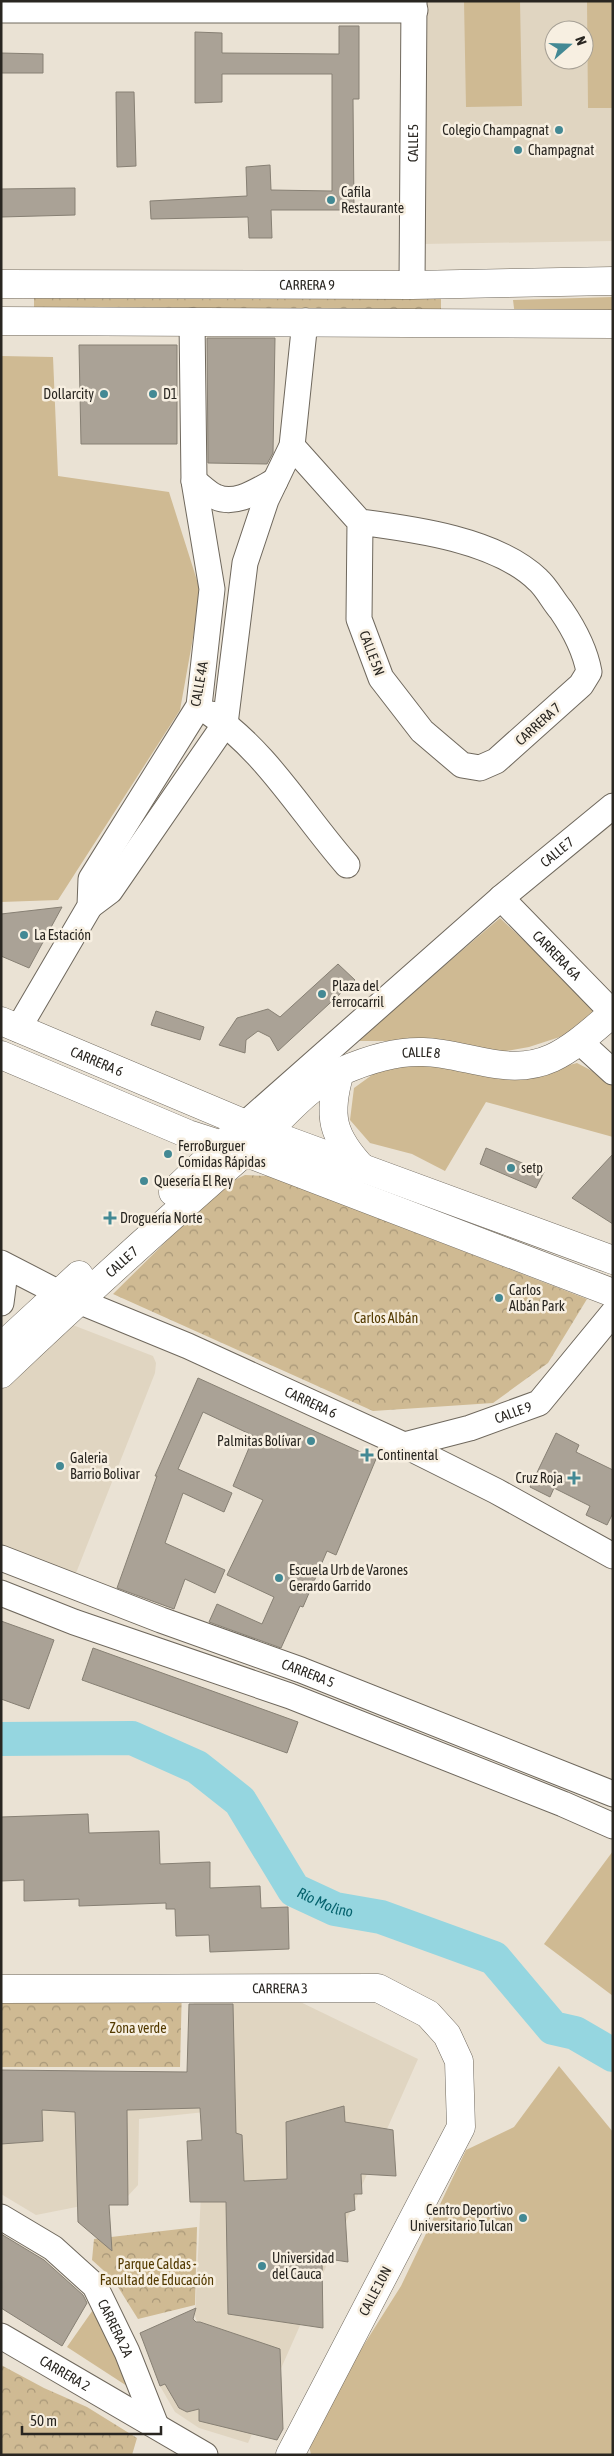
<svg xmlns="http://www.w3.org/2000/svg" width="614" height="2456" viewBox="0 0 614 2456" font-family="'Asap Condensed',sans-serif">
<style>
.built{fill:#e0d5c1;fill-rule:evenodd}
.green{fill:#cfba93}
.forest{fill:url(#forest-crowns)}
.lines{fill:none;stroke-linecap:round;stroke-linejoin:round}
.river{stroke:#95d6e0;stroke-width:34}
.building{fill:#aaa296;stroke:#878074}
.minor-casing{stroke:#6f685d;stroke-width:27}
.major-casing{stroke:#6f685d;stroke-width:29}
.minor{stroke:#fff;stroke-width:25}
.major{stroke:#fff;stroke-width:28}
.poi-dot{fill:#438994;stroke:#f7efe1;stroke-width:2}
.labels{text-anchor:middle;stroke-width:5;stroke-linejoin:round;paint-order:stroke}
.poi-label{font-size:14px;fill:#292621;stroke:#f7efe1;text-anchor:start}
.street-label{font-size:14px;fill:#292621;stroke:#f7efe1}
.park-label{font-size:14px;fill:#533a00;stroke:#f7efe1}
.water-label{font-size:15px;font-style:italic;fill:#06636e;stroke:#f7efe1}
</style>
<defs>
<pattern id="forest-crowns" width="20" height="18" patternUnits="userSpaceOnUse" patternTransform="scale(1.25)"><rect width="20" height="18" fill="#cfba93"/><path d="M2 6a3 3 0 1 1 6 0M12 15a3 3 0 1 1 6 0" fill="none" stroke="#a89778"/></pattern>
</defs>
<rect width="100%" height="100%" fill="#eae2d4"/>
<path class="built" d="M425,1H613V241L422,244ZM554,30H584V60H554Z
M65,1322L153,1356L156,1363L155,1373L80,1563L76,1573H61L1,1549V1383Z
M194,1997H290L418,2059L248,2443L199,2428L175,2412L160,2386L212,2363L195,2316L205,2112L139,2119L138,2185L127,2197L36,2215L1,2194V2079L190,2078Z"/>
<path class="green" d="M464,1H520L522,106L466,107Z
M587,1H613V108H588Z
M613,297V316H515L513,300Z
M1,356L53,357L58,476L169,492L201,593L180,710L58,900L1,902Z
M500,918L600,1012L569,1034L529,1047L489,1054L399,1041H356Z
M414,1063L478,1074L525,1077L577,1063L613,1082V1137L486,1102L445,1171L412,1154L370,1143L350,1120L354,1088L383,1067Z
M613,1851V1996L544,1944Z
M559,2066L613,2132V2455H311L307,2435L401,2286L466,2150L514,2127Z
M95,2307L129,2373L127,2386L67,2347Z"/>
<path class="forest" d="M441,292V310L34,312V293Z
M245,1175L269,1176L587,1299L548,1363L493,1403L373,1411L113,1294L222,1186Z
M182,1987L180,2067H1V1993Z
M197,2227L195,2305L138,2319L113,2279L92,2260L94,2239Z
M1,2365L44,2388L87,2407L137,2438L132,2455H1Z"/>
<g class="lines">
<path class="river" id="s1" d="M1,1739L132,1738L197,1767L240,1801L294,1890L335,1909L381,1917L494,1958L553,2028L575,2033L613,2055"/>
</g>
<path class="building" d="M339,26H359V99H353L354,210H271L272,238H249L248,217L151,219L150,201L247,196L246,167L270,165L271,190L332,191V74H222V102L195,103V32L222,33V53L339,54Z
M1,53L43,54V73H1Z
M116,92H134L136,166L117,167Z
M75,188V215L1,217V189Z
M207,338H275L273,453L267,464L208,463Z
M79,345H177V444H81Z
M62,907L29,968L1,956V914Z
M338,964L355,980L278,1051L270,1037L258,1031L246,1040L245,1053L219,1045L237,1018L268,1009L280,1017Z
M156,1011L204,1027L200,1040L151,1025Z
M486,1148L544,1172L536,1188L480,1164Z
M613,1154V1224L572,1198Z
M198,1378L376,1459L336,1555L327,1551L303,1607L300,1606L281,1648L209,1622L217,1604L262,1624L274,1597L227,1575L263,1500L233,1486L254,1436L203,1412L178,1469L232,1493L224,1512L183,1493L165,1543L225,1570L215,1593L185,1579L174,1609L117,1588L157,1476H155Z
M556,1433L579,1445L576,1452L613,1470V1513L607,1525L586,1515L590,1506L554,1488L550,1497L530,1487Z
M1,1621L54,1640L29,1709L1,1699Z
M93,1648L298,1722L287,1753L82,1680Z
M88,1814L89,1833L159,1831L160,1864L210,1862V1888L260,1886L261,1908L288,1907L289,1949L210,1952L209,1935L176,1936L175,1909H166V1903L79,1906V1899L24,1901V1880L1,1881V1817Z
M189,2004H233L236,2133L242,2135L244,2181L287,2179L286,2122L344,2106L345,2122L393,2130L396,2176L361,2174L362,2194H354L355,2210L345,2213L348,2262L322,2258L323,2328L228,2314L226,2202H190L187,2141L202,2140L200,2108L127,2110L128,2205H109L112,2251L78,2222L75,2112L42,2110L43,2141L1,2144V2070L187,2072Z
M1,2234L44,2260L83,2295L87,2303L62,2346L1,2308Z
M196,2308L193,2319L196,2322H200L280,2349L283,2429L277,2440L199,2421V2409L187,2412L179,2408L165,2384L160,2386L140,2333Z"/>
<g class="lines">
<defs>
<g id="minor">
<path d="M1,10H415"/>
<path id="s2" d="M412,285L414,1"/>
<path d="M292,446L360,522C414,529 497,540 538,580C547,588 553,601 561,610C574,629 585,649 589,672L581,685L496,761L480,768L462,765L422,731L381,678L359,619L360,522"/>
<path d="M194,481C201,486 208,494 216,497C236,506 258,490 275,481"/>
<path d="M211,714C267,752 303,815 347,865"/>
<path id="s3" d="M501,898L613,1013"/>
<path d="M90,906L110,891L225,724L245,563L266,500L292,446L305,321"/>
<path d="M18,1029L90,906L91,879L199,706L212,589L194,481L192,321"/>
<path d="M579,1041L613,1072"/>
<path id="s4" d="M245,1124L501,898L613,806"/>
<path id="s5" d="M1,1263L59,1293L188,1346L404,1445L496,1491L613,1556"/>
<path d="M1,1267L4,1280L1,1303"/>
<path id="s6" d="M404,1445L470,1428L539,1403L613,1313"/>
<path id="s7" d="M1,1558L161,1620L301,1670L613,1794"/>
<path d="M1,1593L74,1622L290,1696L563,1804L613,1826"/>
<path id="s8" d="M1,2217L53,2248L95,2286L127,2352L155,2423"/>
<path id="s9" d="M1,2336L205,2455"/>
</g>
<g id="major">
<path id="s10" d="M1,284L412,285L613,281"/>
<path d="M1,321L613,324"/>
<path id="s11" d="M1,1021L267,1133L613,1260"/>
<path d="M1,1055L188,1134L244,1152L613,1293"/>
<path d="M340,1072C327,1116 332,1136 363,1169"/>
<path d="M173,1192L233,1135"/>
<path d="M1,1347L79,1275"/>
<path id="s12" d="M1,1374C83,1296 167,1220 253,1145C281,1120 307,1085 342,1071C367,1060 395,1051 423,1052C467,1053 508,1078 552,1058C574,1048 594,1029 613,1013"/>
<path id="s13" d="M1,1989L378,1988L428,2014L447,2035L459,2061L461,2127L290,2455"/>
</g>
</defs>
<use href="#minor" class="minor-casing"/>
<use href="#major" class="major-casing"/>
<use href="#minor" class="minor"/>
<use href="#major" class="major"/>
</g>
<g class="poi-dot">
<circle cx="559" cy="130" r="5"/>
<circle cx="518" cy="150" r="5"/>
<circle cx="331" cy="200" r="5"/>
<circle cx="104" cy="394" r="5"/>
<circle cx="153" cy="394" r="5"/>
<circle cx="24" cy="935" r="5"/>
<circle cx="322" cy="994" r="5"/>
<circle cx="168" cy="1154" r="5"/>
<circle cx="511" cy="1168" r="5"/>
<circle cx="144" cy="1181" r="5"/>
<path d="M107.5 1210.5h5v5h5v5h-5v5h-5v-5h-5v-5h5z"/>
<circle cx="499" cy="1298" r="5"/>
<circle cx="311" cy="1441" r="5"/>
<path d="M364.5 1447.5h5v5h5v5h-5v5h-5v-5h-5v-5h5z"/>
<circle cx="60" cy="1466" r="5"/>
<path d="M571.5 1470.5h5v5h5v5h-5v5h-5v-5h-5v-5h5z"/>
<circle cx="279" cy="1578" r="5"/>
<circle cx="523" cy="2218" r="5"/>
<circle cx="262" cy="2266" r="5"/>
</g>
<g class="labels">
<g class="poi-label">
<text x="549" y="135" text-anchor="end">Colegio Champagnat</text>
<text x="528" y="155">Champagnat</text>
<text x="341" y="197">Cafila<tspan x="341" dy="16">Restaurante</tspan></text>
<text x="94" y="399" text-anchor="end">Dollarcity</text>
<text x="163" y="399">D1</text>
<text x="34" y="940">La Estación</text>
<text x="332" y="991">Plaza del<tspan x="332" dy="16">ferrocarril</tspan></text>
<text x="178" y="1151">FerroBurguer<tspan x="178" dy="16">Comidas Rápidas</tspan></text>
<text x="521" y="1173">setp</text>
<text x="154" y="1186">Quesería El Rey</text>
<text x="120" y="1223">Droguería Norte</text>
<text x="509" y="1295">Carlos<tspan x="509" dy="16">Albán Park</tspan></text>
<text x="301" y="1446" text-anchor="end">Palmitas Bolívar</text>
<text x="377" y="1460">Continental</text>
<text x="70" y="1463">Galeria<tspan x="70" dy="16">Barrio Bolivar</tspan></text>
<text x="563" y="1483" text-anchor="end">Cruz Roja</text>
<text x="289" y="1575">Escuela Urb de Varones<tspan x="289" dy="16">Gerardo Garrido</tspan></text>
<text x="513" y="2215" text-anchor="end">Centro Deportivo<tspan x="513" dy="16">Universitario Tulcan</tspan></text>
<text x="272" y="2263">Universidad<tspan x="272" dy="16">del Cauca</tspan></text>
</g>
<g class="street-label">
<text dy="5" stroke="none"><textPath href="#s2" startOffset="142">CALLE 5</textPath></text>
<text dy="5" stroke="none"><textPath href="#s10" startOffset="306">CARRERA 9</textPath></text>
<text transform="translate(372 653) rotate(69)" y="5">CALLE 5N</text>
<text transform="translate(199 684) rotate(-80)" y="5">CALLE 4A</text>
<text transform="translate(538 724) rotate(-42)" y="5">CARRERA 7</text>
<text dy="5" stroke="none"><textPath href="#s4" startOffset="414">CALLE 7</textPath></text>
<text dy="5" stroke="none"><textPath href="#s3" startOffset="80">CARRERA 6A</textPath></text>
<text dy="5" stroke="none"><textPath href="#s12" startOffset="539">CALLE 8</textPath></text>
<text dy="5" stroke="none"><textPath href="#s11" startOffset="104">CARRERA 6</textPath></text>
<text dy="5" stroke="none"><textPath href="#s12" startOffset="165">CALLE 7</textPath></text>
<text dy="5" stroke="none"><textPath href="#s5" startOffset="340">CARRERA 6</textPath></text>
<text dy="5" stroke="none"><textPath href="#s6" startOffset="114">CALLE 9</textPath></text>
<text dy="5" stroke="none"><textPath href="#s7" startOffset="328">CARRERA 5</textPath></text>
<text dy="5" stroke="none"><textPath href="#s13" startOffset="279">CARRERA 3</textPath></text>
<text transform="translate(375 2291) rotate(-62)" y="5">CALLE 10N</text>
<text dy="5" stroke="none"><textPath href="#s8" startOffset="164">CARRERA 2A</textPath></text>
<text dy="5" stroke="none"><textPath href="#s9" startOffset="74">CARRERA 2</textPath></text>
</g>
<g class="park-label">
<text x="386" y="1323">Carlos Albán</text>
<text x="138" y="2033">Zona verde</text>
<text x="157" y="2269">Parque Caldas -<tspan x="157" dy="16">Facultad de Educación</tspan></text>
</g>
<g class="water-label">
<text dy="5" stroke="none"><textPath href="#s1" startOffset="395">Río Molino</textPath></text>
</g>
</g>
<rect width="614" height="2456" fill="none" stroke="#292621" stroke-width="5"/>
<g transform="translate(569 45) rotate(70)"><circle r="24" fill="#f7efe1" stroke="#a59f94"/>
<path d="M0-4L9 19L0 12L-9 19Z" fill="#438994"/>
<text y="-8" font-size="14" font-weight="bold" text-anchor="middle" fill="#292621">N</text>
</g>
<path d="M22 2426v8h139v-8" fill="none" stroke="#292621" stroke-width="2.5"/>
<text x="30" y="2426" font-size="15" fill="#292621" stroke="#f7efe1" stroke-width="4" paint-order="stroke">50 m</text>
</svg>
